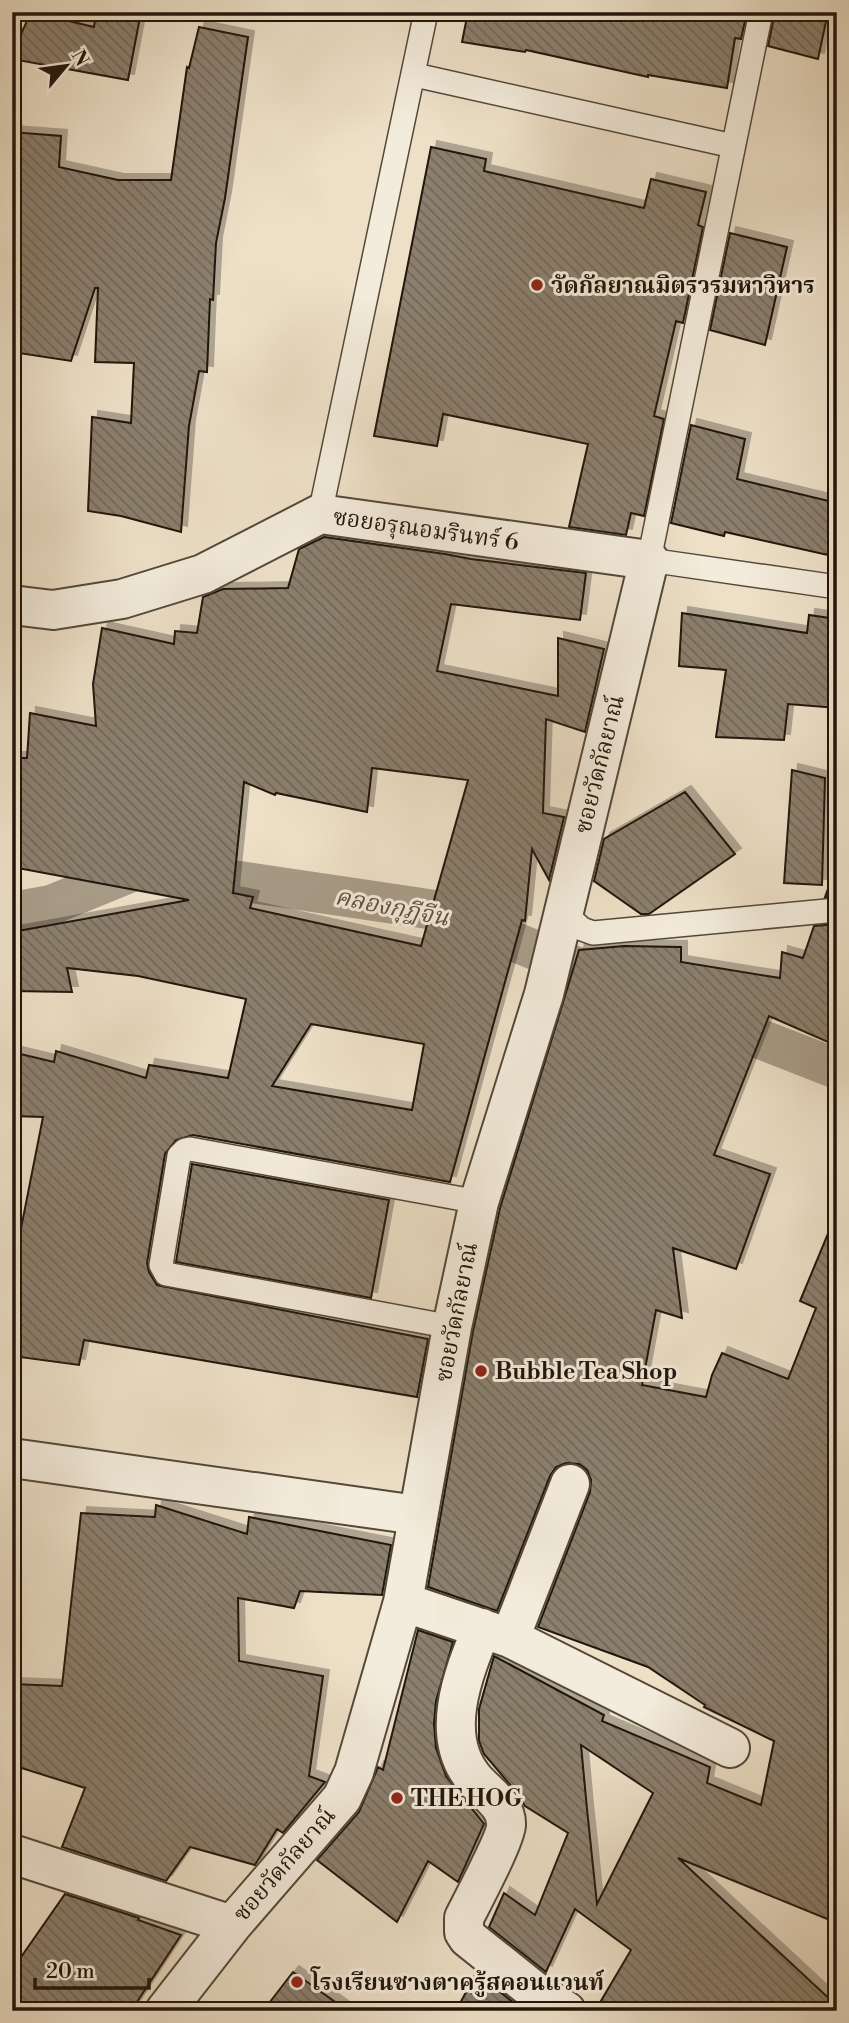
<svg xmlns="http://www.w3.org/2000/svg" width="849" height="2023" viewBox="0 0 849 2023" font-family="'Libre Bodoni','Noto Serif Thai',serif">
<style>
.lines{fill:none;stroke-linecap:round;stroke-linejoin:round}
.canal{stroke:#a79b87;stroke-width:40}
.building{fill:url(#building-back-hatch);stroke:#20150b;stroke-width:2;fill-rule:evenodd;filter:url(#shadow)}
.service-casing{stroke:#53483a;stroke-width:26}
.minor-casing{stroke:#53483a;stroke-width:42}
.service{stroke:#f3ebdb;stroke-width:23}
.minor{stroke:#f3ebdb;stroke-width:38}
.poi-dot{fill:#8f2418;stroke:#f3ebdb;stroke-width:2.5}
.labels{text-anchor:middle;stroke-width:6;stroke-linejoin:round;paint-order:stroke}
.poi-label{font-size:23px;font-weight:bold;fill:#20150b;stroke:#f3ebdb;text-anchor:start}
.street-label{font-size:23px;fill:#20150b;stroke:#f3ebdb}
.water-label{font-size:24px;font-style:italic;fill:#5d5143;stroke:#f3ebdb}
</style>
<defs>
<pattern id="building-back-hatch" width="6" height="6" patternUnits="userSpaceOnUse" patternTransform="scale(1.75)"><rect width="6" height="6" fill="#8b7f6d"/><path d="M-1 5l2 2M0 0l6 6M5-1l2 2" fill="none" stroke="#716758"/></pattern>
<filter id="shadow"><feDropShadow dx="6" dy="-6" stdDeviation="0" flood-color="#0004"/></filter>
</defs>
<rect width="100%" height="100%" fill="#ede0c7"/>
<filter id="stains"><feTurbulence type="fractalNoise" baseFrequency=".00286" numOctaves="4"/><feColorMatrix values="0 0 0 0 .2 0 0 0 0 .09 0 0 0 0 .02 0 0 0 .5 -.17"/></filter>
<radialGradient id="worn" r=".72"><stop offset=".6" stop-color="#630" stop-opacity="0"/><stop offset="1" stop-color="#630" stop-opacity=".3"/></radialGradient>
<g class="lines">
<path class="canal" d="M12,912L51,905L144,867L435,910L625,986
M709,1019L837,1069"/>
</g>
<path class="building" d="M31,12L94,27L96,12H141L128,80L12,59V54Z
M468,12H638L675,19L677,12H747L741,39L735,38L727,88L648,75V77L526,50L525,52L462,42Z
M775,12H828L818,59L768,46Z
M199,27L248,37L225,198L216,243L213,300L210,299L207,372L199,371L189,426L181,532L121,516L88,511L92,417L131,423L134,363L95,362L98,288H95L71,361L12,352V132L61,136L59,167L118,180H171L187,67L189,68Z
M431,147L486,159L484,171L644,208L651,179L706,192L698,225L703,227L683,323L676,321L654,416L664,419L644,516L631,513L626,535L569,527L588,444L443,414L437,446L374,436Z
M730,233L787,247L765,345L710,330Z
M691,425L745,439L737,479L837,503V557L725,532L724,536L671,523Z
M324,537L445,554L471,559L586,573L580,620L451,604L437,671L558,696V638L604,649L585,732L546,719L543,813L564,817L549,880L532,849L525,921L522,920L450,1182L193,1135L176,1140L165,1154L147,1263L149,1272L157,1285L428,1339L417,1397L84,1340L79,1365L12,1356V1274L43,1117L12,1116V1052L54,1062L56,1051L146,1078L149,1065L228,1078L246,999L138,976L67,968L72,992L12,991V932L189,900L12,867V758H27L30,713L96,726L93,684L102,628L174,644L175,631L197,633L203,597L223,589L288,588L299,549ZM372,768L468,780L421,946L250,908L253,897L233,893L244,782L275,795L276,793L367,812ZM311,1024L424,1044L412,1110L272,1086Z
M682,613L807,633L809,615L837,619V708L788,704L784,740L716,737L726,670L679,666Z
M792,770L825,778L822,885L784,883Z
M685,792L735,854L649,914H641L594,881L604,839Z
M833,875L837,876V896L825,897Z
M837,924V1046L769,1016L714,1155L770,1174L736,1269L673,1248L682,1318L656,1310L642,1385L706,1397L712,1375L722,1353L788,1379L816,1308L800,1301L837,1212V1923L678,1858L837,2006V2011H595L631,1950L575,1909L546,1972L489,1927L504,1893L535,1915L568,1833L525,1806L517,1793L484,1754L479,1741V1709L494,1656L604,1715L602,1721L710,1767L707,1783L761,1805L774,1741L704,1707L705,1705L648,1667L538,1627L590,1492L591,1480L587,1470L579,1464L566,1463L556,1467L550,1476L497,1611L428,1587L473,1331L500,1208L579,950L624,946L681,947V962L780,978L782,952L803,958L814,926ZM581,1745L653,1793L597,1904L587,1809Z
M192,1164L389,1200L371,1298L176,1262Z
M156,1505L247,1534L249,1517L391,1545L382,1595L300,1591L294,1608L238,1598L239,1661L323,1676L309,1776L325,1782L283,1833L277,1829L255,1865L190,1847L166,1881L62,1847L85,1788L12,1765V1684L62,1686L81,1513L155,1517Z
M418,1630L453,1642L436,1701L434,1724L436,1748L446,1776L484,1824L458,1882L428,1861L397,1922L317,1860L359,1812L378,1767L383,1770Z
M65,1894L139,1918L138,1920L181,1935L131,2011H12V1970Z
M293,1972L348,2011H263Z
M476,1973L523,2010L524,2011H456Z"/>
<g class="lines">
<defs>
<path id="service" d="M761,12L649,560L837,587
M415,75L733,146
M320,514L426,12
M563,912L582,929L593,933L837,910
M452,1327L166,1274L161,1265L179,1156L185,1150L190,1149L479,1202"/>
<path id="minor" d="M12,605L53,610L122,599L203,574L320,514L649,560L544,994L479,1202L452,1327L403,1602L354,1772L342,1798L232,1925L165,2011
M12,1458L417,1515
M403,1602L510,1638L730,1748
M482,1628C463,1674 437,1738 476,1781C488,1794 507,1806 506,1825C506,1838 472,1902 464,1918V1932L468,1938L537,1993L566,2011
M510,1638L570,1484
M12,1854L232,1925"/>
</defs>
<use href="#service" class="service-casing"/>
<use href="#minor" class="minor-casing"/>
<use href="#service" class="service"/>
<use href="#minor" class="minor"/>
</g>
<g class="poi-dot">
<circle cx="537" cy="285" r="7"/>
<circle cx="481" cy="1371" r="7"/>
<circle cx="397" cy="1798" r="7"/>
<circle cx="297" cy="1982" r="7"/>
</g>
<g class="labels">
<g class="poi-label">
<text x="551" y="293">วัดกัลยาณมิตรวรมหาวิหาร</text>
<text x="495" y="1379">Bubble Tea Shop</text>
<text x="411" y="1806">THE HOG</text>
<text x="311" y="1990">โรงเรียนซางตาครู้สคอนแวนท์</text>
</g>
<g class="street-label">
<text transform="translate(426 529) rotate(8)" y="8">ซอยอรุณอมรินทร์ 6</text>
<text transform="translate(599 764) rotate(-76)" y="8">ซอยวัดกัลยาณ์</text>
<text transform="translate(456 1312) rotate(-79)" y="8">ซอยวัดกัลยาณ์</text>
<text transform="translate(284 1864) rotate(-49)" y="8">ซอยวัดกัลยาณ์</text>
</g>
<g class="water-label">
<text transform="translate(392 907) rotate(11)" y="8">คลองกุฎีจีน</text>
</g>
</g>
<rect width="849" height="2023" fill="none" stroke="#ede0c7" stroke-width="42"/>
<rect x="14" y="14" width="821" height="1995" fill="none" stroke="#20150b" stroke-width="3.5"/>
<rect x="21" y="21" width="807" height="1981" fill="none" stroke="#20150b" stroke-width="2"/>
<g transform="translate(66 66) rotate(61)" stroke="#f3ebdb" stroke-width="5" paint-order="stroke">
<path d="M0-5L12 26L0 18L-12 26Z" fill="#20150b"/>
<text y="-10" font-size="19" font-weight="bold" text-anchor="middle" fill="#20150b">N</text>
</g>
<path d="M35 1978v10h114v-10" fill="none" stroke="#20150b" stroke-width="3.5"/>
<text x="46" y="1978" font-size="21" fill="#20150b" stroke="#f3ebdb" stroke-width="5" paint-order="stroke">20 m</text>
<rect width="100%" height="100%" filter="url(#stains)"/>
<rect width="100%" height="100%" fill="url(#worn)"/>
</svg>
